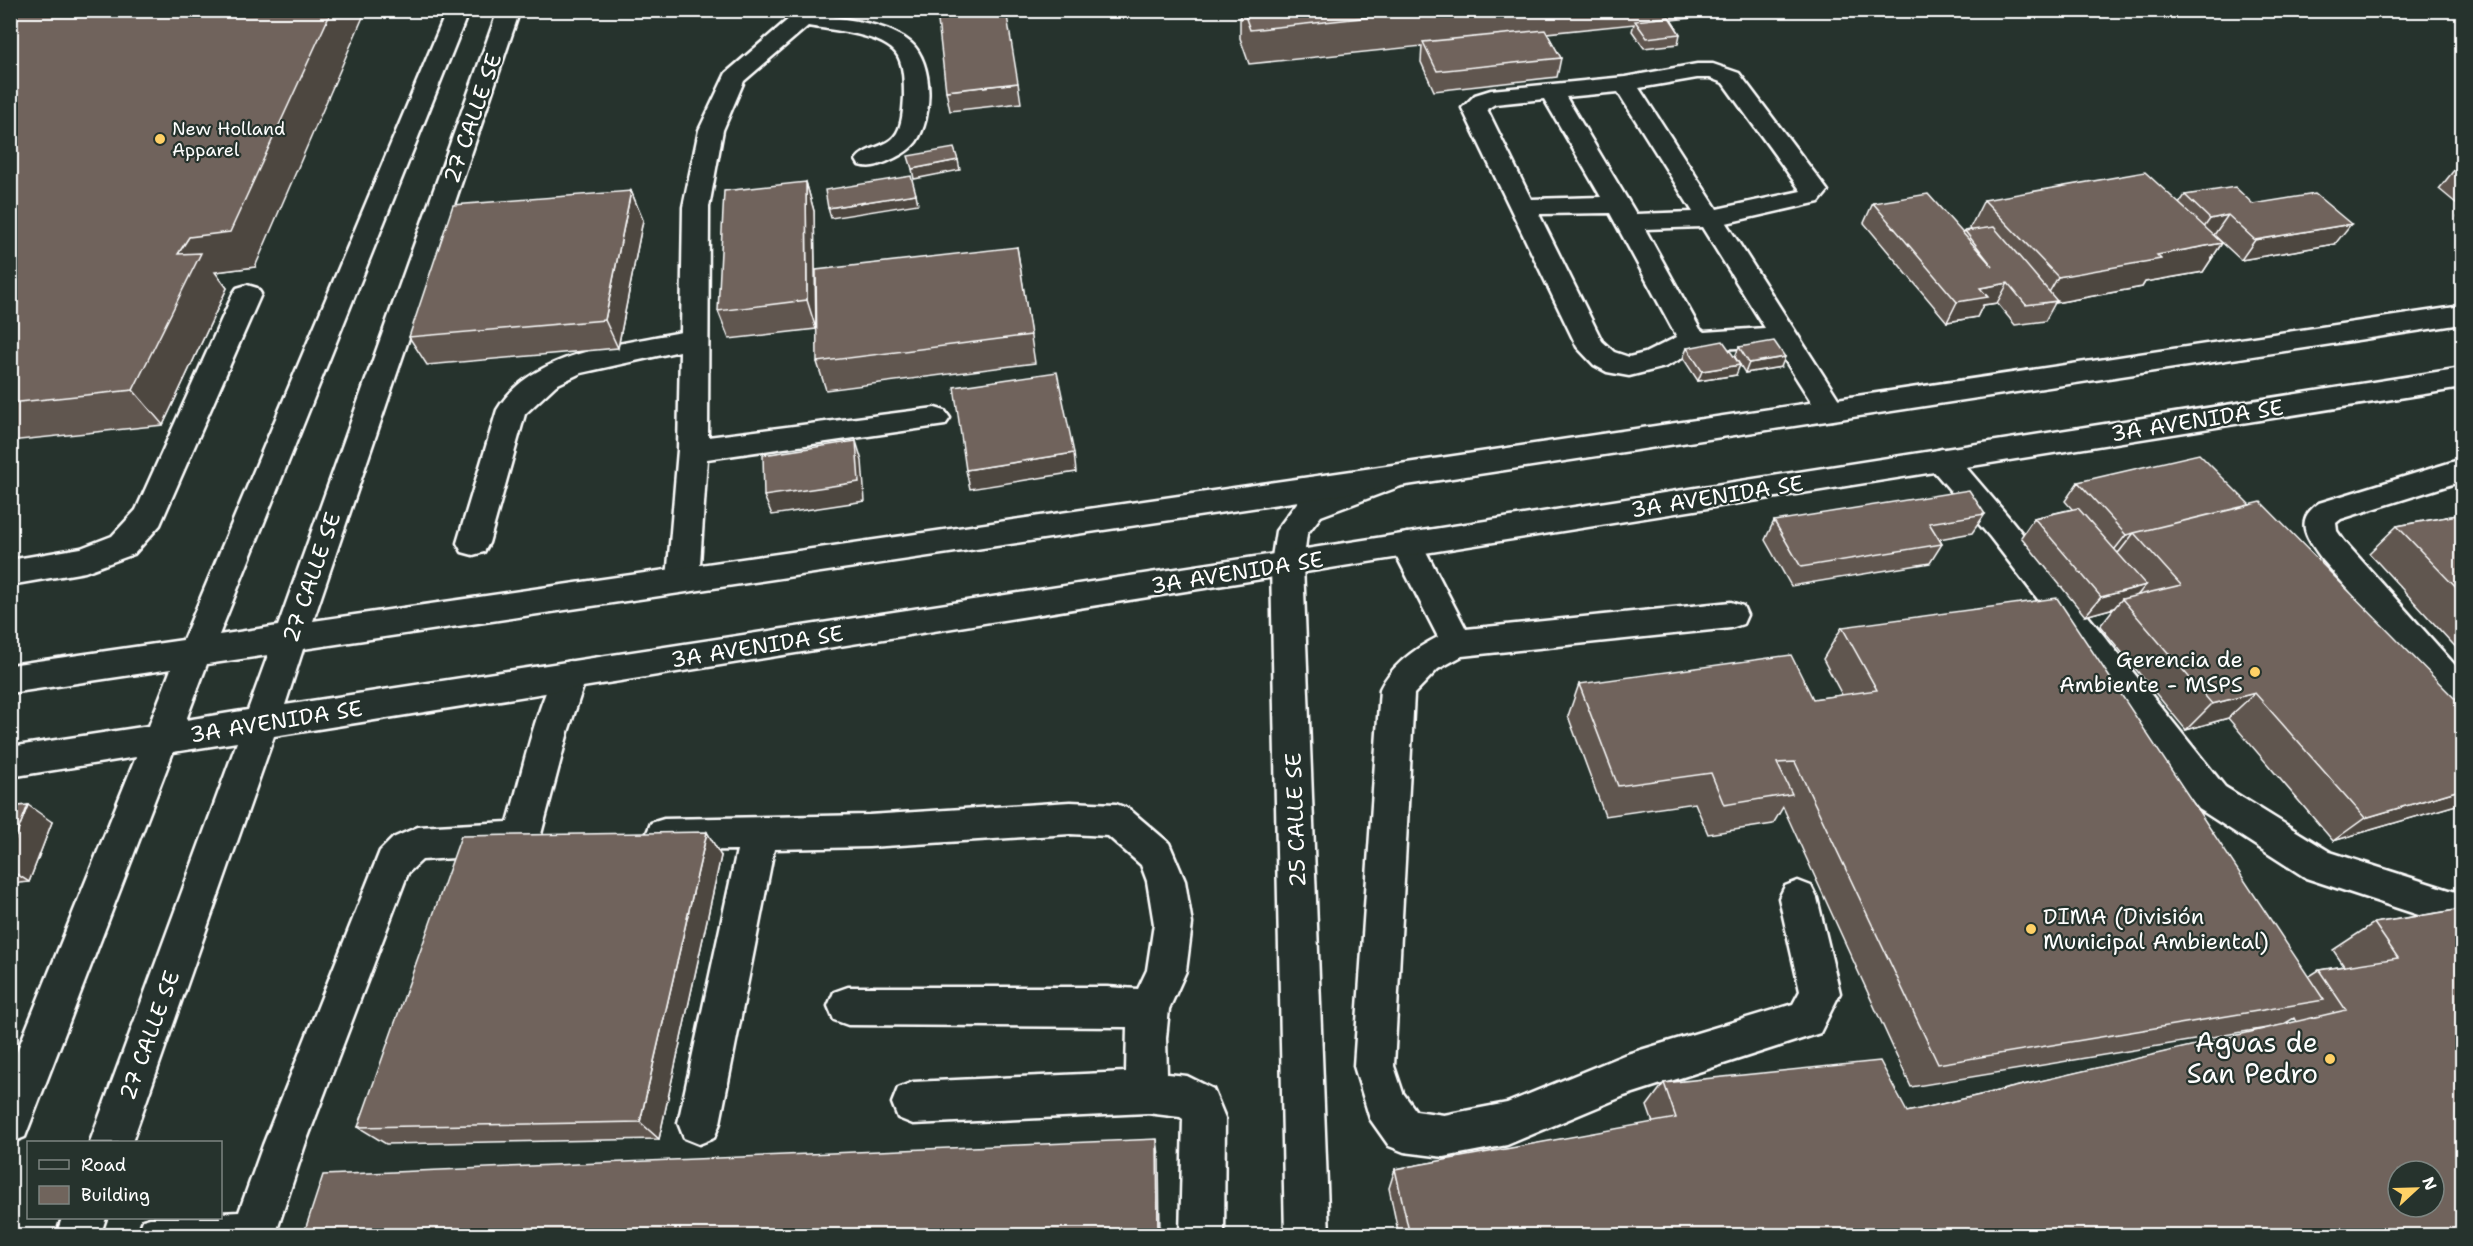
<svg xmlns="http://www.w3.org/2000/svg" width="2473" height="1246" viewBox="0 0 2473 1246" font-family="'Shantell Sans',sans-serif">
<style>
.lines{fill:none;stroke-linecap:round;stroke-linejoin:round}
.minor-casing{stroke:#fff;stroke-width:5}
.major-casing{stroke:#fff;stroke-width:5}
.minor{fill:#26332d;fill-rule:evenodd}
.major{fill:#26332d;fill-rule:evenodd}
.wall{fill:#60564f;stroke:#fff;stroke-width:1.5;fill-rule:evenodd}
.shaded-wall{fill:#4e4640;stroke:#fff;stroke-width:1.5}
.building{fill:#70645c;stroke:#fff;stroke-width:1.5;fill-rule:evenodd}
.poi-dot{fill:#ffd166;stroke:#26332d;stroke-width:2}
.labels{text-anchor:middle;stroke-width:4.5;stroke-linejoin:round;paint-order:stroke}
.far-poi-label{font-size:18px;fill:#fff;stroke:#26332d;text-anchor:start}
.street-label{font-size:22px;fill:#fff;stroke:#26332d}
.poi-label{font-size:22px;fill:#fff;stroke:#26332d;text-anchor:end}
.near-poi-label{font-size:27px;fill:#fff;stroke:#26332d;text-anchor:end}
</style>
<rect width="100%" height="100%" fill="#26332d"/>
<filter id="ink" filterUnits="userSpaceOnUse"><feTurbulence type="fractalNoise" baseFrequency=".0167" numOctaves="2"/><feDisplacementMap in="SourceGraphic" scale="12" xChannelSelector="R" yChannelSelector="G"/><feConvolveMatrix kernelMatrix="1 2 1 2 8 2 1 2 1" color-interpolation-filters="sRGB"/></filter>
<g filter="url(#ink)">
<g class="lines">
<defs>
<path id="minor" d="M799,10H824L820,15C849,20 888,23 911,43C934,63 933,118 916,142C908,152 897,157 886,162C876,166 870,168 859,165L856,160C864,148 884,148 894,137C903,127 903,109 904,97C904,84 904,67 898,56C886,34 830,30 808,26L744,81L723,130L709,207L708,437L935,408L945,411L950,418L945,425L707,459L699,579L694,588L683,592L672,588L667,579L678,450L680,351L581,373L556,385L525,414L489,543L484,552L473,555L462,552L457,543L497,410C532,351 620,345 681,332L683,207L699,130L726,73Z
M1697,64H1713L1739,73L1828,191L1819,202L1726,223L1841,403L1846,410L1841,417L1831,420L1821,417L1776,346L1698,350L1665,367L1629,376L1607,372L1594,365L1577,347L1462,108L1475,95L1491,90L1625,77ZM1697,78H1710L1723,83L1801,191L1717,209L1639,88ZM1618,92L1693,212L1636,214L1566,97ZM1544,99L1601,197L1531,199L1487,109L1495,104ZM1610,213L1677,337L1645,353L1629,357L1614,352L1602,341L1539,214ZM1702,227L1765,328L1704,332L1700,329L1645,229Z
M247,285L257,288L261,294L160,525L134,554L85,572L10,585V560L81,548L112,536L136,510L233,294L237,288Z
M1942,449L1953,452L2012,521L2225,787L2330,852L2462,894V934L2448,929L2440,922L2306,878L2199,809L1990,537L1931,468L1927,460L1931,452Z
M2462,459V481L2341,519L2336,523L2337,531L2344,541L2462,673V710L2450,706L2322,559C2307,538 2293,521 2319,503Z
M1390,467L1401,470L1405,478L1401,486L1321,516L1307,534L1303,564L1329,1236H1285L1271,564L1276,531L1299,500Z
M1407,533L1418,536L1466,629L1731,602L1743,606L1747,615L1743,624L1731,628L1462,656L1438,669L1414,694L1394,1066L1403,1093L1416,1111L1444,1115L1507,1103L1624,1055L1793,1004L1800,991L1779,898L1785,886L1798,881L1811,886L1817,898L1840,993L1820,1033L1624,1096L1507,1145L1444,1157L1404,1152L1389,1146L1370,1119L1354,1066L1380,689C1392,665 1414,649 1438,637L1391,545L1396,536Z
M570,661L582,665L587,675L568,732L540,838L535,850L522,854L422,860L408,873L305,1145L275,1236H137L143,1220L150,1218H220V1213L239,1212L263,1145L380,851L393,838L418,827L508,822C523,770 534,713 558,665Z
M1070,802L1116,804L1129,809L1169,843L1185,881L1192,924L1186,971L1169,1009L1166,1038L1167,1074L1187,1076L1213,1089L1225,1118L1224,1236H1180L1183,1119L1180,1117L1147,1113L913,1124L898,1118L892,1103L898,1088L913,1082L1126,1072L1127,1027L848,1025L834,1020L828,1006L834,992L848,987H1107L1138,989L1147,970L1154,924L1147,881L1141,865L1108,836L1070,834L869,847L774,849L720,1123L714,1138L699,1144L684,1138L678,1123L737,850L664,851L651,847L646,835L651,823L664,819L869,815Z"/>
<path id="major" d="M447,10H469L219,635L278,626L498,10H520L313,621L1400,464L2462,306V324L1400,486L303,649L285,705L1287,552L2462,368V388L274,736L132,1142H90L237,742L173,752L25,1137L10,1143V1069L136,757L10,777V747L149,726L171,669L10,693V665L183,640ZM268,655L248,710L186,720L207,664Z
M62,1218H106L100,1236H56Z"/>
</defs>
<use href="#minor" class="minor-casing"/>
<use href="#major" class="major-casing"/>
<use href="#minor" class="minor"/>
<use href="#major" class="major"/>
</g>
<path class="wall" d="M10,10L255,267L215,272L227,288L163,425L10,441Z
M1240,10H1713L1712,16L1671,20L1680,34L1678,44L1644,48L1632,31L1634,24L1547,33L1561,58L1557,77L1434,91L1421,62L1422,46L1249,64L1240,38Z
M1018,83L1021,103L950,111L946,91Z
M2463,168V209L2439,189L2455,169Z
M806,182L814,211L816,329L729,339L718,311Z
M631,191L643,220L618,348L427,365L409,337Z
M2185,195L2253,204L2335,244L2241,260L2214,235L2222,243L2203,272L2145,282L2142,287L2055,303L2045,321L2015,325L1997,303L1983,305L1977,317L1947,322L1864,223L1873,203L1963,233L1965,231L1971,230L1970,228L1984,200L2179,204Z
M2463,211V221L2458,217Z
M1017,247L1035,363L826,390L817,362Z
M1739,347L1781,367L1745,373L1735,357Z
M1687,348L1736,375L1698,381L1683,358Z
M2078,482L2463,803L2333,841L2228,718L2186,730L2100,626L2114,608L2085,616L2021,537L2034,518L2072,509L2065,501Z
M1985,514L1972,533L1939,539L1942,544L1930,563L1791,586L1765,540L1774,521Z
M2463,514V655L2369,553L2397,526Z
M1842,627L2308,977L2319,970L2344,966L2333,950L2374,923L2463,909V1236H1399L1389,1188L1395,1169L1653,1123L1647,1106L1664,1083L1907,1112L2279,1026L1911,1087L1783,807L1773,824L1708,834L1695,803L1605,816L1568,716L1579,684L1813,699L1842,695L1823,659ZM2294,1018L2296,1022L2284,1024Z
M10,807L52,822L29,882L10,884Z
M721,856L659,1139L386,1144L358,1127Z"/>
<path class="shaded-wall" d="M332,10H366L255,267L215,272L227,288L163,425L133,390L178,254Z
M958,160L960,170L914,179L912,169Z
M806,182L814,211L816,329L807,300Z
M631,191L643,220L618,348L605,320Z
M916,194L918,204L831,218L828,208Z
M2228,215L2214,235L2196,239L2210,219Z
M2351,224L2335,244L2241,260L2255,240Z
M2222,243L2203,272L2145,282L2142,287L2055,303L2057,301L2043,303L2058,277L2157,255Z
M2008,283L1997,303L1983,305L1977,317L1947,322L1957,302L1980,288Z
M1785,357L1781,367L1745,373L1749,363Z
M1740,365L1736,375L1698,381L1702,371Z
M856,441L862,461L865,501L772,515L764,496Z
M1074,453L1076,472L970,489L966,470Z
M2134,533L2119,552L2111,554L2126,535Z
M2146,585L2130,604L2122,599L2114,608L2085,616L2101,597Z
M2255,693L2228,718L2186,730L2212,704Z
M2463,789V803L2333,841L2365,818Z
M28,805L52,822L29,882L10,870V851Z
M707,832L721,856L659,1139L640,1122Z
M1157,1139L1159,1155L1160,1236H1158Z"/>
<path class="building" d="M10,10H332L230,232L189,237L178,254L201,253L133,390L10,403Z
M956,10H1006L1018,83L946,91L937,12Z
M1243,10H1437L1250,30Z
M1669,17L1680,34L1647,38L1635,21Z
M1545,30L1561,58L1437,71L1423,42Z
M954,148L958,160L912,169L908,156Z
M2463,168V175L2455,169Z
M2145,172L2222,243L2157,255L2161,259L2058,277L1984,200Z
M911,176L916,194L828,208L825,190Z
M806,182L807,300L718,311L724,191Z
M2235,187L2253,204L2315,194L2351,224L2255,240L2228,215L2210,219L2185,195Z
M631,191L605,320L409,337L453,205Z
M1928,194L1993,267L1965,231L1994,227L2057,301L2026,305L2008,283L1980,288L1988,297L1957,302L1873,203Z
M1017,247L1031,335L817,362L816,270Z
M1723,341L1740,365L1702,371L1687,348Z
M1774,341L1785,357L1749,363L1739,347Z
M1057,372L1074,453L966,470L954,387Z
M856,441L859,482L764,496L763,455Z
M2199,454L2250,505L2126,535L2078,482Z
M1969,490L1985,514L1929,523L1942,544L1801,567L1774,521Z
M2261,502L2463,707V789L2365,818L2255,693L2212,704L2122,599L2181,585L2134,533Z
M2078,508L2146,585L2101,597L2034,518Z
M2463,514V595L2397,526Z
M2057,598L2324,1000L1938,1064L1795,762L1777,763L1792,794L1724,805L1711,773L1618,786L1579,684L1791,655L1813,699L1877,690L1842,627Z
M28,805L10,851V807Z
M707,832L640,1122L358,1127L461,836Z
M2463,909V1236H1410L1395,1169L1676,1118L1664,1083L1880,1061L1907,1112L2346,1010L2319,970L2398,958L2374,923ZM2398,1171H2434V1207H2398Z
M1157,1139L1158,1236H303L323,1175Z"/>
</g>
<g class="poi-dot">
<circle cx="160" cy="139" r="6"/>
<circle cx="2255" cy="672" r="6"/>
<circle cx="2031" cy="929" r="6"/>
<circle cx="2330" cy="1059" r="6"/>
</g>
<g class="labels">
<g class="far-poi-label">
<text x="172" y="135">New Holland<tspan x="172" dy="21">Apparel</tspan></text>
</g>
<g class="street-label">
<text transform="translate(472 118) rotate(-71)" y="8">27 CALLE SE</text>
<text transform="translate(2197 420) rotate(-9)" y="8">3A AVENIDA SE</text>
<text transform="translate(1717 496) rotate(-9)" y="8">3A AVENIDA SE</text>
<text transform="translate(1237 572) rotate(-9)" y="8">3A AVENIDA SE</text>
<text transform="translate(311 577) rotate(-71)" y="8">27 CALLE SE</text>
<text transform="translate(757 646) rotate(-9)" y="8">3A AVENIDA SE</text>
<text transform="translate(276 721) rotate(-9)" y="8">3A AVENIDA SE</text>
<text transform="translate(1295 820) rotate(-92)" y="8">25 CALLE SE</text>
<text transform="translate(149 1035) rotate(-70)" y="8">27 CALLE SE</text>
</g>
<g class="poi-label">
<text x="2243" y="667">Gerencia de<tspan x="2243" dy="25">Ambiente - MSPS</tspan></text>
<text x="2043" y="924" text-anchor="start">DIMA (División<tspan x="2043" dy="25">Municipal Ambiental)</tspan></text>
</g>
<g class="near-poi-label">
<text x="2318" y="1052">Aguas de<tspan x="2318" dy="31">San Pedro</tspan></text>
</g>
</g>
<rect width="2473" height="1246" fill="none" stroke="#26332d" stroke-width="36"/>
<rect x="18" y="18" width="2437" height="1210" fill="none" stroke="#fff" stroke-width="2" filter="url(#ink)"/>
<rect x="27" y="1141" width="195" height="78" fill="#26332d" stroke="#7d8581" stroke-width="1.5"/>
<rect x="39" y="1160" width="30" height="9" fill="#26332d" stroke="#7d8581" stroke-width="1.5"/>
<text x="81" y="1171" font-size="18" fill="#ffffff">Road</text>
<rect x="39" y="1186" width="30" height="18" fill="#70645c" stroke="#7d8581" stroke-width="1.5"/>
<text x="81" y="1201" font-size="18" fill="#ffffff">Building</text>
<g transform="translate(2416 1189) rotate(68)"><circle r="28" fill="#26332d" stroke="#7d8581" stroke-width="1.5"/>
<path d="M0-4.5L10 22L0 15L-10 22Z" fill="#ffd166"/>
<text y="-9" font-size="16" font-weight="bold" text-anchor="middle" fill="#ffffff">N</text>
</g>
</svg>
